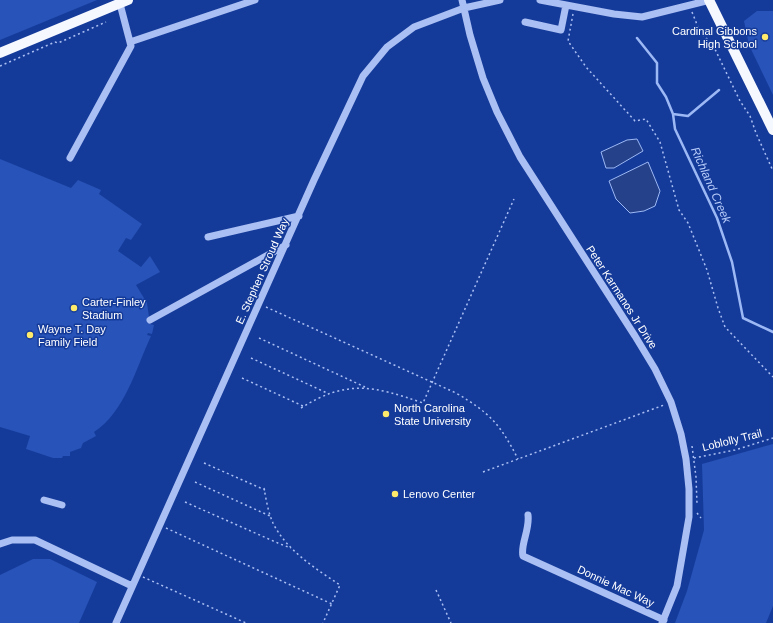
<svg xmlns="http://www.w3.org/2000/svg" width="773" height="623" viewBox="0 0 773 623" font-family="Helvetica,sans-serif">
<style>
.green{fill:#2853b8}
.water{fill:#254189;stroke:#9cb8f5}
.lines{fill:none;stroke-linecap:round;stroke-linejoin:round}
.stream{stroke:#9cb8f5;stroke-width:2.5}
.path{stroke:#aabff3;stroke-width:1.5;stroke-dasharray:2 3;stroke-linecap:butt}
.minor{stroke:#aabff3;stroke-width:7}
.major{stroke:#f5f8ff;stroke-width:10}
.poi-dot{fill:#ffeb6b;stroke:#153b9a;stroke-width:1.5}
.labels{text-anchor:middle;stroke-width:3;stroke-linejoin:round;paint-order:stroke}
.poi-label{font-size:11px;fill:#fff;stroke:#153b9a;text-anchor:start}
.street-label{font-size:11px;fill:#fff;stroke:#153b9a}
.water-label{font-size:12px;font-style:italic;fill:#b6cbf9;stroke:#153b9a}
</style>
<rect width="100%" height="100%" fill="#153b9a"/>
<path class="green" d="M0,0H97L0,40Z
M757,11H773V95L749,45L744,21Z
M0,159L71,188L78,180L101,190L99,194L142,224L131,240L126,238L118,251L141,267L150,256L160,272L136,285L147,303L150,324L154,325L152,334L148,333L147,335L151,336C136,368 125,412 94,432L96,436L83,443L81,448L70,452V456H63L62,458H53L26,449L30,436L0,427Z
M773,444V606L766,623H675L687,591L704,530L702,464Z
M33,559H50L97,582L79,623H0V575Z"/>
<path class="water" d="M637,139L643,151L614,168H606L601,152L627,140Z
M648,162L660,191L655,206L644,211L630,213L616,199L609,181Z"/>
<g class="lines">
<path class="stream" d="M637,38L657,63V83L666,97L673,114L675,129L717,218L732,262L743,318L773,332
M673,114L688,116L719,90"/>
<path class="path" d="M692,12L700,32L713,45L740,101L750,116L756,133L773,171
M573,14L568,41L586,67L635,121L646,119L660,142L679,210L688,223L707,270L718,308L725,327L773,377
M0,66L55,42L58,43L106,22
M266,307L456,393C490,413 500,424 518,459
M259,338L365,387
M251,358L327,393
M242,378L303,406
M301,408C347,379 374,386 423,403L514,199
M692,446L696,477L697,504
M694,458L735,450L773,438
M204,463L265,490
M483,472L664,405
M195,482L270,516
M264,488C266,499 268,512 273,523C286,550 316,569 340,585L323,623
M185,502L280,544L291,548
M697,513L701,518
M166,528L332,604
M143,577L246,623
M436,590L451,623"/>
<path class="minor" d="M462,0L470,35L483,78L497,112L520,157L635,336L655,369L671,402L681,434L686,459L689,489V517L677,586L662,623
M540,0L614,14L642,17L710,0
M525,22L561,30L566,5
M130,42L255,0
M70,158L131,46L119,0
M208,237L299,216
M150,320L286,245
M44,500L62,505
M528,515C530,530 520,545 523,556L664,620
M0,544L12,540H35L132,586
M116,623L314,180L363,76L387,47L414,27L464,8L500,0"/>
<path class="major" d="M709,0L773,130
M0,53L128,0"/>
</g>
<g class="poi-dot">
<circle cx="765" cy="37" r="4"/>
<circle cx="74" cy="308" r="4"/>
<circle cx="30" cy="335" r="4"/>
<circle cx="386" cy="414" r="4"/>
<circle cx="395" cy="494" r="4"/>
</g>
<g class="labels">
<g class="poi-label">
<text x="757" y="35" text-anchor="end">Cardinal Gibbons<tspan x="757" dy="13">High School</tspan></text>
<text x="82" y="306">Carter-Finley<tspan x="82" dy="13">Stadium</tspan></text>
<text x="38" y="333">Wayne T. Day<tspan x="38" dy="13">Family Field</tspan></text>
<text x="394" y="412">North Carolina<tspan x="394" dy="13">State University</tspan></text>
<text x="403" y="498">Lenovo Center</text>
</g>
<g class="street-label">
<text transform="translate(262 271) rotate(-66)" y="4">E. Stephen Stroud Way</text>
<text transform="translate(622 297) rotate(57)" y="4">Peter Karmanos Jr Drive</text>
<text transform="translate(732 440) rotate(-14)" y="4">Loblolly Trail</text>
<text transform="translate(616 586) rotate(25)" y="4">Donnie Mac Way</text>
</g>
<g class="water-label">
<text transform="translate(711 185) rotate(66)" y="4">Richland Creek</text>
</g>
</g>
</svg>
